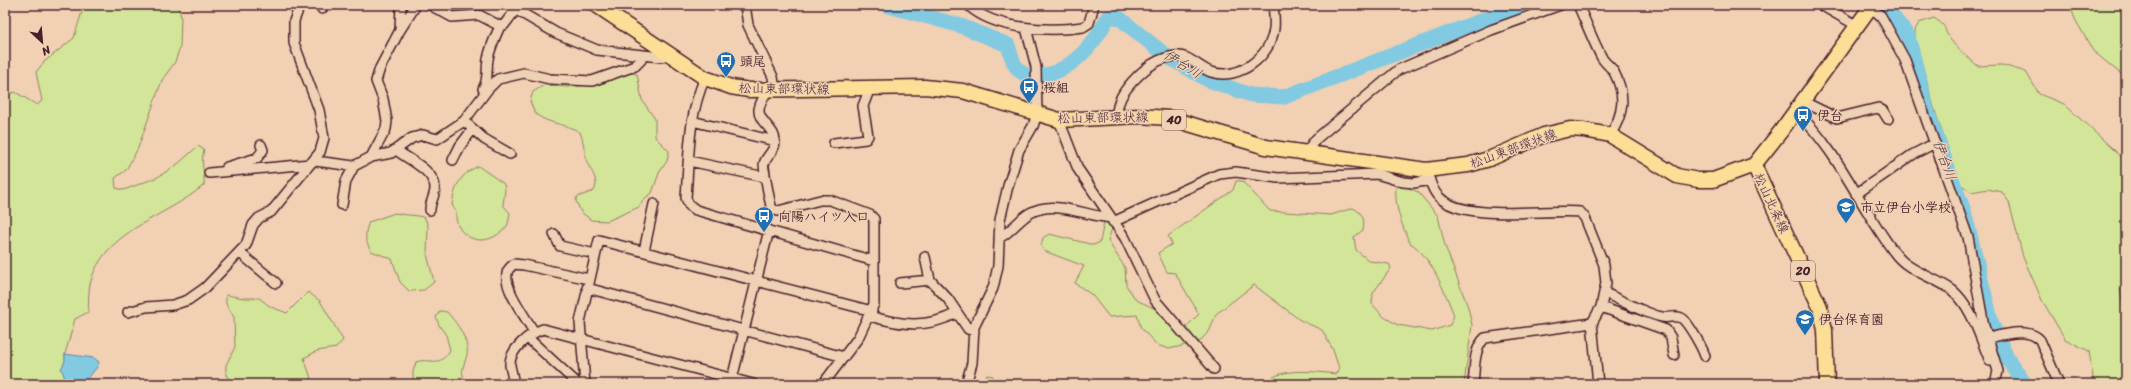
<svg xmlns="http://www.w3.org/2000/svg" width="2131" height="389" viewBox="0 0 2131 389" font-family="Sriracha,'Klee One',sans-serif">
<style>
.green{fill:#d3e599;stroke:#8e8262}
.water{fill:#81cae1;stroke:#6b8698}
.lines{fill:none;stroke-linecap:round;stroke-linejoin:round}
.river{stroke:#81cae1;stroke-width:15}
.minor-casing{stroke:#4a1f2b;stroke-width:12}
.primary-casing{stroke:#4a1f2b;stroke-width:17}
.minor{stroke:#efd2b5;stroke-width:9}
.primary{stroke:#fcde96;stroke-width:14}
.labels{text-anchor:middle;stroke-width:3;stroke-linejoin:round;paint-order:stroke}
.shield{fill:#efd2b5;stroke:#7c5554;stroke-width:1}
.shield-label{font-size:12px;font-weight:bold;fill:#4a1f2b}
.poi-label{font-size:13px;font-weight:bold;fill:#4a1f2b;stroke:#efd2b5;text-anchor:start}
.street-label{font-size:13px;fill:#4a1f2b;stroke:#efd2b5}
.water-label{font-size:14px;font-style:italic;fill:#523946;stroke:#efd2b5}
</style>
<rect width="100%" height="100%" fill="#f1d0b3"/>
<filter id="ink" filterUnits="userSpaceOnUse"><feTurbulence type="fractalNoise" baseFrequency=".025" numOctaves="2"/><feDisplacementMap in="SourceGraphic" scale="8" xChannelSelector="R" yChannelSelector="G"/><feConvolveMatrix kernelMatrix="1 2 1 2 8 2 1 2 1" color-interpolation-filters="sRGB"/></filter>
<g filter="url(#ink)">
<path class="green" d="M84,5H178L181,17L180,47L175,62L162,80L138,148L126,170L115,178L116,188L124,190L158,177L179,163L198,146L204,150C200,162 205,172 204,185C166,218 104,229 90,284C88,293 89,303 88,312L75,319L65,354V361L62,369L64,375L65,384H5V95L15,92L37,105L42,101L36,72L44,62L74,38Z
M2070,5H2126V78L2093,51L2075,19Z
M1934,18C1949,28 1942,27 1950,39C1958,50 1968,58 1978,66L2002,65L2026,72L2039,94L2064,104L2126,161V288L2120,289L2123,307L2126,310V384H2094L2089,351L2065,339L2042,300L2023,257L2009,202L2002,192L1988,189L1971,192L1960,184L1935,111L1915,38V30L1919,23Z
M631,73L637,74L642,100L655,119V137L669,151L667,161L659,173L652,193L644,199L639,207L607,221L591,220L581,212L576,201L577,197L594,191C601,177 586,168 585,154C584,146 583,140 580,132C567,124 549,124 537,115C533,112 532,105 530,101L533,92L544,85L567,87L600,84Z
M478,166L504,184L505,190L503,205L510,213C509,217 509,222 507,226C506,228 503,230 501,232C482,249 454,237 456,212L452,205C455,185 460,175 478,166Z
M1236,181H1242L1270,211L1331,215L1353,208C1363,213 1365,219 1363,230L1354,237L1356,250L1369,261L1389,264L1391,268L1373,293L1372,304L1384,317L1398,325L1432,331L1450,325L1454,315C1445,293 1431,255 1410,243C1402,225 1394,206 1396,186H1404L1418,192L1438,216L1445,246L1468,307L1472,325L1464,384H1266C1277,366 1317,372 1336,374L1339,368L1333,350L1322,330L1300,320L1254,285L1216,314L1210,330L1200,341L1182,346L1169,349L1157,345L1141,328L1137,315L1109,317L1092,295L1075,283L1084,266L1044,251L1041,245L1043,238L1049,234L1094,245L1100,242L1104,222L1109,221L1112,228L1108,241L1125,268L1126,285L1136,300L1165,313L1186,327L1199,314L1175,273L1167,272L1158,253L1172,244L1168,236L1233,190Z
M395,213C406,216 415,214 425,218L428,226L427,254L434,282L424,290L409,291L400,282L392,259L371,251C365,240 364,234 369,222Z
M308,292L320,301L343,340L336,348L317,351L304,358L313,384H241L226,376V365L235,347L234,317L226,304V295L244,298H259L271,307L287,313Z
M440,311L447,312C455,321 465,334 467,347C470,360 454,372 469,384H413V372L416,362C432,357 439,369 450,350L446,335L439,325L436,317Z
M987,375L993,376L997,384H976Z"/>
<path class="water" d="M65,354L94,358L99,362C96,372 88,375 83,384H65L64,375L61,369L65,361Z"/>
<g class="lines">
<path class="river" d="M886,5L961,26L1008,45C1010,52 1012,62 1017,68C1022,75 1029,76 1036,76C1069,75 1095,44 1108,17H1118L1168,57L1208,80L1251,95L1284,97L1521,5
M1884,5L1908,36L1928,114L1964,211L1992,324L2007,358L2025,384"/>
<defs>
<path id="minor" d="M430,5L452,17L479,15L500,26C495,37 490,48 488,59C486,71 489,79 483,89
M517,5V8L520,12L556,33L597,50L661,57L671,54
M745,5L748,25L773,77L775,90
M968,5C994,30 1050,32 1083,27L1089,23L1094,5
M1578,5C1586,22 1593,41 1602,58C1605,63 1611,67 1614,72C1626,95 1624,114 1610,135
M1821,5L1856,25
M1870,7L1881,16L1905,60L1968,237L1984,326L1998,371L1995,384
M322,9V5
M500,26L504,25L517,8
M400,30L401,5
M705,78C688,115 689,157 686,198L689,205L696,210L874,261
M767,90C765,96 759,104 759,110C758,122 776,129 775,142C775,151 766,156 764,164C763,166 770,204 772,209L778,211L820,200H830L870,215L874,219V304L858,338L823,384
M1802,101L1837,118L1878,108L1883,111L1888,119
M1795,111C1837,148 1860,207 1894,252C1908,272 1933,276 1952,290C1972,306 1980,338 1990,361
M1118,117C1115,104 1123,92 1132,82C1144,69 1157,58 1175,56C1188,54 1199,68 1211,72C1239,81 1270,57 1274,29C1275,21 1274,13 1273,5
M1059,120L1078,169L1125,238L1155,300L1214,369
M464,121L484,139L510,154
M692,121L775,141
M834,143L866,139L868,136L863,106L870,88
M396,150C408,159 435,171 435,188C435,196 430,202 430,210
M1306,152L1316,139L1398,70L1491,30L1560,5
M371,157L391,153L412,138L423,135L437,139L464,121L488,89L498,79L524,73L550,79L592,81L635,66L641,60L643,55
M453,160L460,146L473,129
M315,161L354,166L371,157L386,129L387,121L383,99L376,81L380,68L400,30L416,5
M689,161L765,177
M227,167L257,158L263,150L261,145
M1426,170C1429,178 1432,191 1439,197C1463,222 1545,209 1580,212L1585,218L1604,265L1606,283L1601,307L1592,323L1598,384
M209,173L310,164
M1856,194L1912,155L1935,143
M342,205L346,181L354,166
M1113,222L1219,174L1236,172L1278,178L1377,174L1403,182L1414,183L1430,180
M554,234L560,246L595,254
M999,238C1011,232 1018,220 1030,213C1055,199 1085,216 1111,218
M644,251L654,204
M240,253L276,283
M925,257L930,280
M900,283L930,280L948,299L968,329L974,331
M587,288L844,357
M1605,293C1618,299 1649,315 1662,317C1669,319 1677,314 1683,319C1690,326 1702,347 1705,356
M1601,307L1666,330L1671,338L1674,355
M128,312L146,307L173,305L188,300L205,288L246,245L253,225L259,218L271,212L320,152L324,138L319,110L294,43V21L300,5
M869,316C902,325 926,329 957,313
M534,332C526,318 504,289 507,274C507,269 511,267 514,264L524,265L589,279
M528,338L578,384
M1988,338C2003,335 2028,327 2040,340L2059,384
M728,383L732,379L769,230
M514,384C513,378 511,371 510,365C509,350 530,333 543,329L753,384
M585,384L580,322L599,240L872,311
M966,384L972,363L974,327L993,288L998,266L1000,220L1008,186L1019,150L1033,126L1037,114L1036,67L1026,28
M1473,384C1475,369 1473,349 1485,338L1592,323"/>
<path id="primary" d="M596,5L705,78L731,87L749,90L925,87L963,91L1059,120L1139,116L1169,118L1266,147L1426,170L1468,165L1489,159L1544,135L1570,129L1584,130L1610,135L1677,176L1698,180H1713L1754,165L1781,131L1872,5
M1754,165L1820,307L1825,330L1827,384"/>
</defs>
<use href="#minor" class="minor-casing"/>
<use href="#primary" class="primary-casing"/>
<use href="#minor" class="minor"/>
<use href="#primary" class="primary"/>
</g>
</g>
<defs>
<symbol id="bus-pin" viewBox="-11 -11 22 30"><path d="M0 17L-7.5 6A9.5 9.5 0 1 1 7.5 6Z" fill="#1f6fb2" stroke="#efd2b5"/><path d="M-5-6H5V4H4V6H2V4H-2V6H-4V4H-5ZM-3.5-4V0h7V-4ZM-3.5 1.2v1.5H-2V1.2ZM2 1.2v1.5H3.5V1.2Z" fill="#fff"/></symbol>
<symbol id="school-pin" viewBox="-11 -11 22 30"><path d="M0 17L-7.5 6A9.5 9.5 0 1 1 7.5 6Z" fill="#1f6fb2" stroke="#efd2b5"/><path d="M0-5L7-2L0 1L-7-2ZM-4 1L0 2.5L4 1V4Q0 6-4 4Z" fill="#fff"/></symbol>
</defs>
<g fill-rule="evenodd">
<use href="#bus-pin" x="715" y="50" width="22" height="30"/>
<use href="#bus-pin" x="1018" y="76" width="22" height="30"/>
<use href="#bus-pin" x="1792" y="104" width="22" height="30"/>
<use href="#school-pin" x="1835" y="196" width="22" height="30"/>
<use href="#bus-pin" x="753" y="205" width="22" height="30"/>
<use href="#school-pin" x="1794" y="308" width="22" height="30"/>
</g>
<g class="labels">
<g class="shield">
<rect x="1162" y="110" width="24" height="20" rx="3"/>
<rect x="1791" y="261" width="24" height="20" rx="3"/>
</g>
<g class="shield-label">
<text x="1174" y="124">40</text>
<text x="1803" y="275">20</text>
</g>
<g class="poi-label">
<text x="740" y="66">頭尾</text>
<text x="1043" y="92">桜組</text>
<text x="1817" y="120">伊台</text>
<text x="1860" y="212">市立伊台小学校</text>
<text x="778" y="221">向陽ハイツ入口</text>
<text x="1819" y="324">伊台保育園</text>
</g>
<g class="street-label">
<text transform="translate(784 88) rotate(1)" y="5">松山東部環状線</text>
<text transform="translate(1103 117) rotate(-1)" y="5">松山東部環状線</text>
<text transform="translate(1513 148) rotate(-20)" y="5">松山東部環状線</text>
<text transform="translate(1772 203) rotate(65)" y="5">松山北条線</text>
</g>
<g class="water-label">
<text transform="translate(1183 64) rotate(32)" y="5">伊台川</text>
<text transform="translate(1945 160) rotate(70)" y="5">伊台川</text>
</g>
</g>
<rect width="2131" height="389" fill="none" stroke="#efd2b5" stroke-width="20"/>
<rect x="10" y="10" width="2111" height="369" fill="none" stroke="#4a1f2b" stroke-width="1.5" filter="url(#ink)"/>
<g transform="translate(42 42) rotate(154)" stroke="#efd2b5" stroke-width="3" paint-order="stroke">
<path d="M0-3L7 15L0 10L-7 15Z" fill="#4a1f2b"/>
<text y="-6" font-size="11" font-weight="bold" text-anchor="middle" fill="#4a1f2b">N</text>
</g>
</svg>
